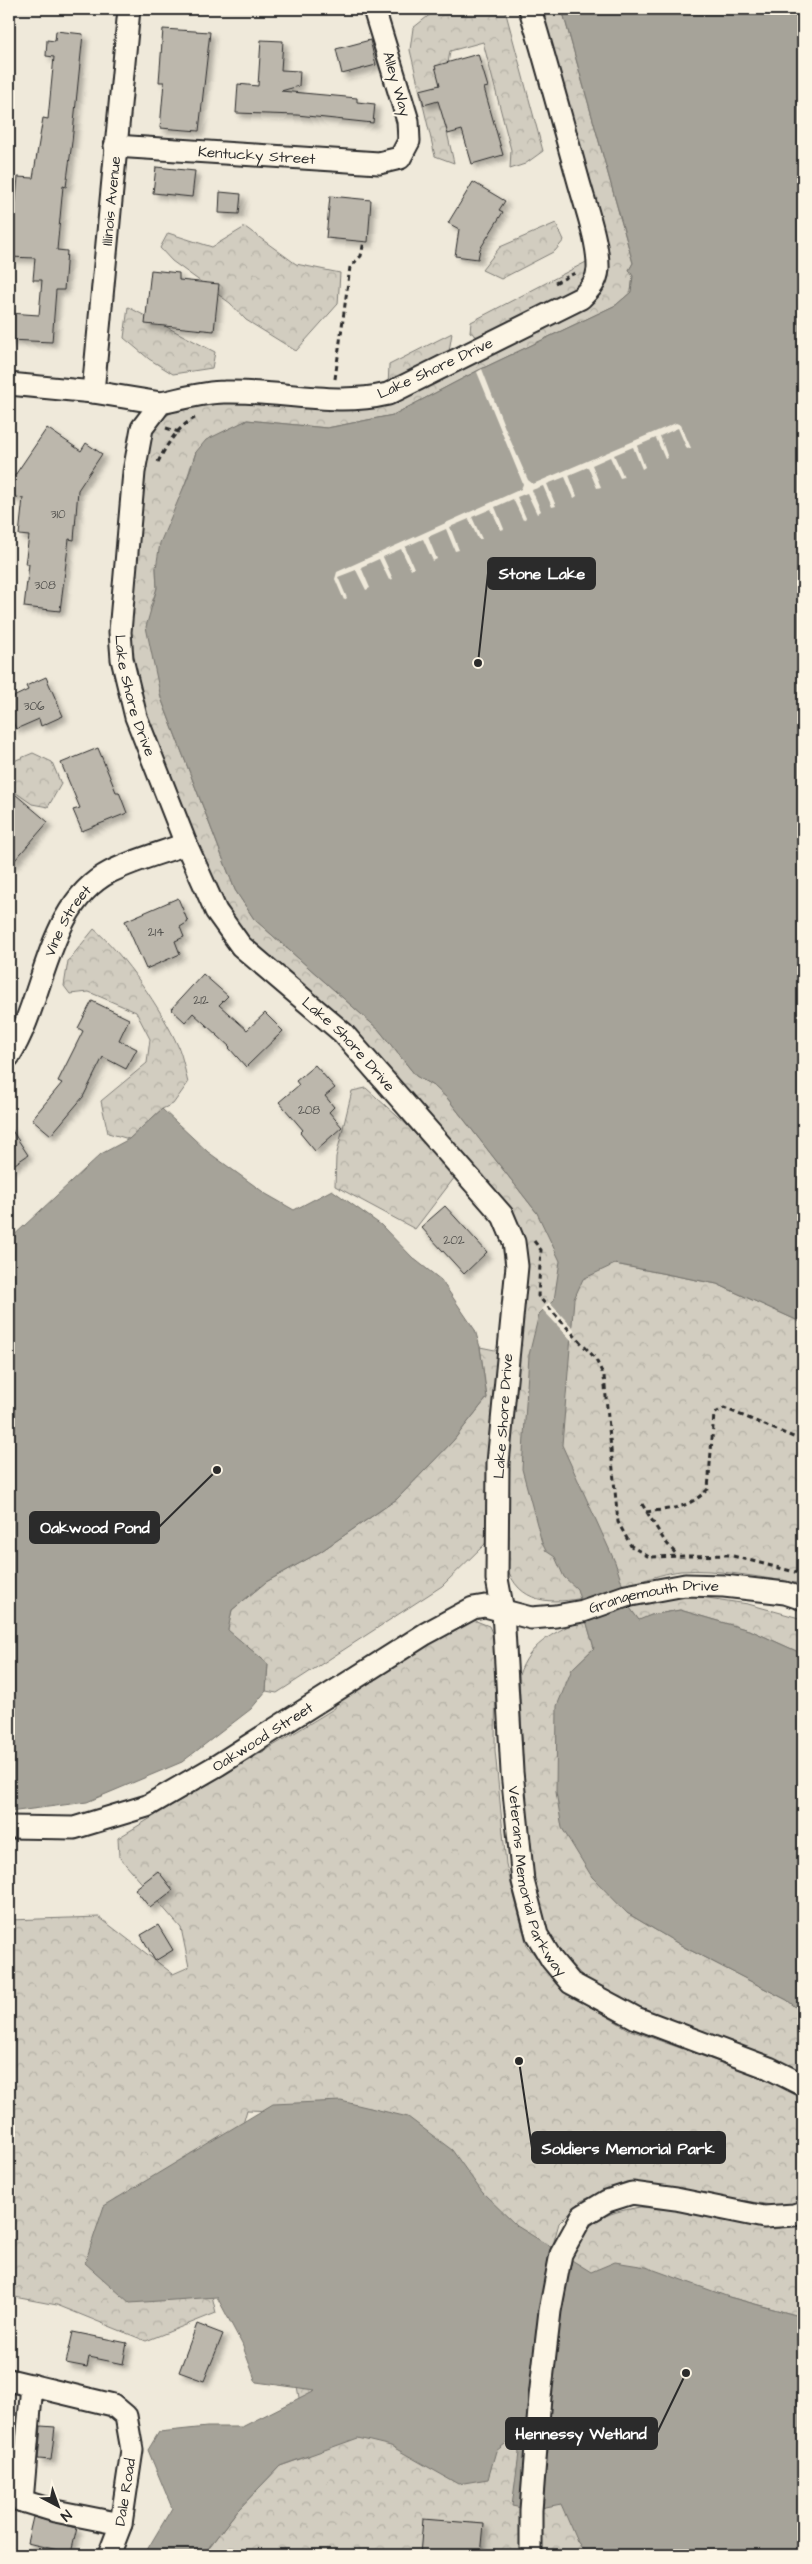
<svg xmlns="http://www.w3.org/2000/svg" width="812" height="2564" viewBox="0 0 812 2564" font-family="'Architects Daughter',sans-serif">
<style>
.forest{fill:url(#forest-crowns);stroke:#7e7c76}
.water{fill:#a6a399;stroke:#75736d}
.pier{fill:#efe9da}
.building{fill:#bcb7ac;stroke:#2b2b2b;filter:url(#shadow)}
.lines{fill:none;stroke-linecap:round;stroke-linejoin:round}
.minor-casing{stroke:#2b2b2b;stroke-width:25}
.path{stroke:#2b2b2b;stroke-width:3;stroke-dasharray:5 4;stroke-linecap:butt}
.minor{stroke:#fcf5e5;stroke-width:21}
.labels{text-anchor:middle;stroke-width:4;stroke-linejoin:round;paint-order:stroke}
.number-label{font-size:12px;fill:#4f4e4b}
.street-label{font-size:15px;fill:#2b2b2b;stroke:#fcf5e5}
.leader{fill:none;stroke:#2b2b2b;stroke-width:2}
.callout-dot{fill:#2b2b2b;stroke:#fcf5e5;stroke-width:2}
.callout{fill:#2b2b2b;stroke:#2b2b2b;stroke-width:2}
.callout-label{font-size:16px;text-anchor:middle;font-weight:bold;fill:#fff}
</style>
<defs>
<pattern id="forest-crowns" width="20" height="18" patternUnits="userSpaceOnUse" patternTransform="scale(1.25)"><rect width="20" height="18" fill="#d2cdc0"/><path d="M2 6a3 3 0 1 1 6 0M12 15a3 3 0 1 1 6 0" fill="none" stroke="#b4b0a5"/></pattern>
<filter id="shadow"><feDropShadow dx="4.5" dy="4.5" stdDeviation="2.5" flood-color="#0004"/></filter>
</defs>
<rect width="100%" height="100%" fill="#efe9da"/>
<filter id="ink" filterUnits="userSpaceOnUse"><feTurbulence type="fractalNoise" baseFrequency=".02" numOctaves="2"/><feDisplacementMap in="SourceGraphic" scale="10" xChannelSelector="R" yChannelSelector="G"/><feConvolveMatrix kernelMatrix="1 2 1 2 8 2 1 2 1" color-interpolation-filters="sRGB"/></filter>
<g filter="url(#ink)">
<path class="forest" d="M437,9L505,10L543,151L525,164L510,169L511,150L483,42L450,51L441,106L454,163L435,156L410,50L413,28Z
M538,9H562L633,263L629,270L633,276L631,292L616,305L477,371L393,415L327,428L247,420L196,452L156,568L157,588L150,608L161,698L235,890L254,919L379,1030L416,1076L435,1087L448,1099L537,1213L615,1264L717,1284L803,1323V1584C768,1579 716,1568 681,1571C631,1576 522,1643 505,1559L515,1222L229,921L143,721L126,642L142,455L156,422L171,413L199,402L227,399L356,407L598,291Z
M556,223L564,240L555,251L501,279L482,270L500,247Z
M245,227L296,264L340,273L338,304L296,351L246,320L230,303L172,261L160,248L168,233L212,247Z
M590,260L584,287L482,340L470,332L471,322Z
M128,307L215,352L212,368L173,374L149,359L124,338Z
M452,333L448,358L388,387L389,365Z
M33,753L52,762L61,784L48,807L32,804L9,788V763Z
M94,929C124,954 162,1010 178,1046C183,1058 185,1071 188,1083L173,1104L162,1109L129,1139L108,1133L101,1101L147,1063L150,1039L136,1012L89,992L70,994L64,986L68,961Z
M366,1088L407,1125L455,1177L415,1229L335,1186L336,1157L352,1091Z
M480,1347L500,1351L493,1502H487L492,1520L485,1544L442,1586L277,1693L266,1691L268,1664L227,1630L232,1610L266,1582L320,1552L397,1499L453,1441L487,1398Z
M694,1596L748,1604L803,1619V1654L752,1631L680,1610L652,1615L639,1621L630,1608L648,1600Z
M471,1619L489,1626L496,1642L495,1750L506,1864L527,1946L567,1993L630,2030L800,2091L803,2095V2200L789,2204L771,2205L626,2182L581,2201L559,2223L533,2317L524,2555H203L237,2511L280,2466L309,2456L297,2386L307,2112L247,2110L230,2169L201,2249L216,2313L146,2341L57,2305L9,2296V1920L99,1917L173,1974L189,1967L181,1928L119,1857L118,1838C190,1793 264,1753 335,1708V1703L449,1629Z
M579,1621L587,1623L594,1648L572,1669L627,1913L684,1947L787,2000L803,2013V2077L645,2012L590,1984L550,1941L535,1894L526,1828L519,1675C529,1645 551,1634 579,1621Z
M640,2207L674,2210L774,2229L803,2224V2317L729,2297L577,2541L587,2555H541L542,2497L571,2252C592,2219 601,2214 640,2207Z"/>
<path class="water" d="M562,9H803V1323L717,1284L615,1264L583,1279L574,1299L562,1445L615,1562L630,1608L639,1620L651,1615L680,1610L752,1631L803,1654V2013L787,2000L684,1947L627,1913L592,1877L562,1828L556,1792L557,1706L572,1669L594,1648L577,1589L564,1577L555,1557L546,1551L542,1543L522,1469L529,1355L539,1314L554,1300L560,1261L537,1213L448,1099L435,1087L416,1076L379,1030L254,919L235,890L161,698L146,627L157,588L156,568L160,543L188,477L196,452L206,440L247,420L327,428L393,415L477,371L616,305L631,292L633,276L629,270L633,263Z
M162,1109L208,1152L266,1194L294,1210L332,1190L381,1225L413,1258L441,1280L475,1330L480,1347L487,1398L453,1441L397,1499L320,1552L266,1582L232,1610L228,1630L268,1664L266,1691L251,1709L182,1762L87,1802L9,1812V1240L101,1154L129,1139Z
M341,2101L408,2117L452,2150L482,2192L517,2226L591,2272L615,2262L646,2267L729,2297L803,2317V2555H587L577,2541L561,2504L531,2510L512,2506L519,2453L513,2438L496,2451L488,2479L458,2484L391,2446L358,2438L280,2466L237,2511L203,2555H144L172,2508L148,2450L159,2432L207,2427H242L315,2390L256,2382L242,2344L217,2297L130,2303L85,2263L104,2206L273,2104Z"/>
<path class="pier" d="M482,369L505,428L528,480L533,484L676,423L681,425L691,448L687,449L678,428L660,436L668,458L665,459L656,438L637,446L645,467L642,469L633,447L614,455L624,477L620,478L610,457L592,465L601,487L597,488L588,467L569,475L577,496L574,498L565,477L547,484L556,506L552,507L543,486L532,490L541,511L537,514L527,493L517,497L526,518L523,520L513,499L495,507L504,529L501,530L491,509L472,517L482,539H478L469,519L450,527L459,550L455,551L446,529L428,537L437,559L433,561L423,539L405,547L414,568L411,570L401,549L383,557L393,579L389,580L379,559L361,567L370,588L366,590L356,570L338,577L347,598L344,600L335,579L337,572L521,489L523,484L477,372Z
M549,1302L574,1329L573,1342L542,1309Z"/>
<path class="building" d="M163,29L210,32L199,131L160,128L164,82H159Z
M56,31L83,34L72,142L66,187L63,186L57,250L67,251L64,290H56L52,342L9,340V313L39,315L42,280H33L35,258L9,257V231H13L18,177L33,178L43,118L48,119L54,57L46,56L47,40L55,41Z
M261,40L283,41L281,70L300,71L299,86L281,91L357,98V102L375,104L373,123L297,115L236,113L238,84L258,86Z
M370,40L376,65L342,74L336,49Z
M478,54L488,87L484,88L503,155L472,164L462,130L448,134L438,101L424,105L420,90L440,85L435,66Z
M156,167L195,171L192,197L153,193Z
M473,182L505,201L499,210L503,212L480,249L478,259L455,256L459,229L448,223Z
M220,192L241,194L239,214L219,213Z
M330,196L371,200L368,242L326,238Z
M151,270L179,273V280L219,284L214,331L145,324Z
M47,428L81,451L86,443L102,454L78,490L74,540L69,539L60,611L24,607L29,564H25L29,536L19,535L23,498L9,496V484Z
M46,677L63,716L41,726L39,719L16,729L9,713V699L28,690L26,686Z
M98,748L116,792H119L127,813L82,831L73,810L80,808L61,763Z
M9,789L48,822L9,867Z
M178,898L188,922L180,927L184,937L175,941L180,954L146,969L125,921Z
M203,974L228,996L219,1005L247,1030L265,1013L283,1031L246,1067L229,1048L230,1047L193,1013L185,1022L171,1009Z
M92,1001L129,1019L119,1040L137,1049L126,1069L103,1057L83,1097L51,1135L32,1119L62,1083L58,1081L83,1031L78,1028Z
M315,1065L335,1088L325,1096L334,1107L329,1112L342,1127L315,1151L300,1133L303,1130L279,1102L299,1085L296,1081Z
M9,1126L28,1155L9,1168Z
M445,1206L487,1252L464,1274L421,1227Z
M158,1871L173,1890L150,1908L135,1889Z
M158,1925L173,1950L155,1961L141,1935Z
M197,2324L223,2334L204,2381L179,2372Z
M73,2332L127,2343L123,2364L89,2357L87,2367L66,2363Z
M9,2422L16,2423L14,2444L9,2443Z
M41,2426L55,2427L51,2460L38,2459Z
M33,2517L77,2528L71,2553L27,2543Z
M423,2519L484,2524L481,2555H420Z"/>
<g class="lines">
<defs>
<g id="minor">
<path id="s1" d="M530,9C547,65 562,122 578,179C585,205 599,243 598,269C597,282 590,289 581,298L388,394C333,407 280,390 224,392C204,392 181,399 161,403L142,428L134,472L120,632L122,659L136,717L186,844L216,911L241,946L343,1033L503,1216L514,1242L517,1266L498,1463L497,1579L503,1611L512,1772L523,1881L537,1935L552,1960L571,1983L636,2018L769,2068L803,2085"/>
<path id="s2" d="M115,146L379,163L400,158L409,141L408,121L374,9"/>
<path d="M9,384L93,392L161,403"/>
<path id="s3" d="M93,392L129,9"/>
<path id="s4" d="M9,1056C45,1000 46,905 110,872C134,860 161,853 186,844"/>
<path id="s5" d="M9,1827L74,1828L147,1806L218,1765L425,1634L473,1608L485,1606L531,1618L556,1616L583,1611L626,1596L685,1585L724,1586L785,1593L803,1599"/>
<path d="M9,2380L113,2405L126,2416L132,2450L121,2524L109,2555"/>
<path d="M9,2497L55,2511L121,2524"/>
<path d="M22,2501L32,2385"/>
<path d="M531,2555V2510L540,2397L550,2311L561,2254L582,2216L607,2201L632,2193L676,2199L764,2217L794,2215L803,2212"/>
</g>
</defs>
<use href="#minor" class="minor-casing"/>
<path class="path" d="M555,283L575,273
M335,379L350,267L361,256L364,241
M166,428L179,432
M158,462C166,446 178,426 195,418
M534,1241L541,1250L538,1296L595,1358L604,1376L618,1522L631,1546L649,1557L729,1555L803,1574
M642,1504L664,1540L677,1555
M646,1512C674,1508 688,1509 708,1489L714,1414L724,1408L803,1441"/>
<use href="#minor" class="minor"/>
</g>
</g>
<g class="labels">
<g class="number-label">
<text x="58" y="518">310</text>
<text x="45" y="589">308</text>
<text x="34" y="710">306</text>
<text x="156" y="936">214</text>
<text x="201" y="1004">212</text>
<text x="309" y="1114">208</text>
<text x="454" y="1244">202</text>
</g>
<g class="street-label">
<text transform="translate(397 84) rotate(74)" y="5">Alley Way</text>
<text dy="5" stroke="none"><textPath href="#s2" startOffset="142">Kentucky Street</textPath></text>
<text dy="5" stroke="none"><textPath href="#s3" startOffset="192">Illinois Avenue</textPath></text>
<text transform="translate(435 368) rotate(-25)" y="5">Lake Shore Drive</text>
<text dy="5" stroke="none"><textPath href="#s1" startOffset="1050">Lake Shore Drive</textPath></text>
<text dy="5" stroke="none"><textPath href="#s4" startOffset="148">Vine Street</textPath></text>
<text dy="5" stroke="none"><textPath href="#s1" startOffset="1470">Lake Shore Drive</textPath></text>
<text transform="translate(503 1416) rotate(-86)" y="5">Lake Shore Drive</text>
<text dy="5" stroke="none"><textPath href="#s5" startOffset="708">Grangemouth Drive</textPath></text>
<text dy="5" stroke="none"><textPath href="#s5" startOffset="276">Oakwood Street</textPath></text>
<text dy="5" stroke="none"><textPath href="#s1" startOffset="2375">Veterans Memorial Parkway</textPath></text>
<text transform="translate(125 2492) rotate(-81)" y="5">Dale Road</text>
</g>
</g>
<path class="leader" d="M478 663L488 573M217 1470L159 1527M519 2061L532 2148M686 2373L657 2433"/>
<g class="callout-dot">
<circle cx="478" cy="663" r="5"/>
<circle cx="217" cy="1470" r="5"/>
<circle cx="519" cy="2061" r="5"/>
<circle cx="686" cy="2373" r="5"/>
</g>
<g class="callout">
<rect x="488" y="558" width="107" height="31" rx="5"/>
<rect x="30" y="1512" width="129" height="31" rx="5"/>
<rect x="532" y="2132" width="193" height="31" rx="5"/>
<rect x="506" y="2418" width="151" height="31" rx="5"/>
</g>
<g class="callout-label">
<text x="542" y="579">Stone Lake</text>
<text x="95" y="1533">Oakwood Pond</text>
<text x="628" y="2154">Soldiers Memorial Park</text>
<text x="581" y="2439">Hennessy Wetland</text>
</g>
<rect width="812" height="2564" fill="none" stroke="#fcf5e5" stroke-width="30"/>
<rect x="15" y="15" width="782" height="2534" fill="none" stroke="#2b2b2b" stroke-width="2" filter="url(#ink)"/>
<g transform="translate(58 2506) rotate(139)" stroke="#fcf5e5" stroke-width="4" paint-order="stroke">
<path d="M0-4L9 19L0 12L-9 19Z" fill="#2b2b2b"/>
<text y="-8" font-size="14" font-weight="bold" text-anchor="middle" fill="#2b2b2b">N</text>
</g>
</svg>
